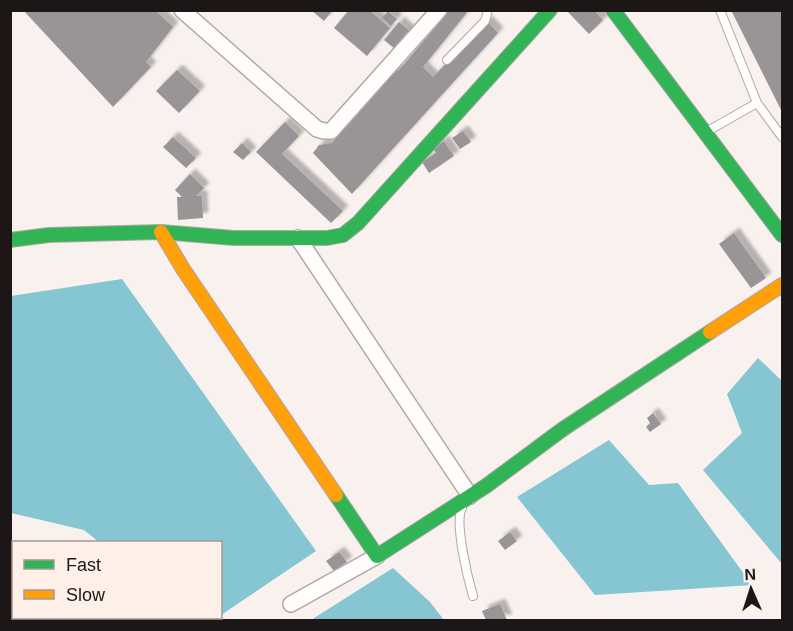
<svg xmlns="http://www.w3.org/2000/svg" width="793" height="631" viewBox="0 0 793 631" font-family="Arial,sans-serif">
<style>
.water{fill:#86c5d2}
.building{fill:#999495;filter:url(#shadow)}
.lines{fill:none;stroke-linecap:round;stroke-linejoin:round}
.lane-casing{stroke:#afa9a6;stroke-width:10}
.street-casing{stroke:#afa9a6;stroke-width:18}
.fast-casing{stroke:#afa9a6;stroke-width:16}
.slow-casing{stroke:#afa9a6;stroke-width:16}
.lane{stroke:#fefdfc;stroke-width:8}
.street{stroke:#fefdfc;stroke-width:15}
.fast{stroke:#30b455;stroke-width:14}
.slow{stroke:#ff9f0a;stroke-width:14}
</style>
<defs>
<filter id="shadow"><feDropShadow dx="5.5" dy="-5.5" stdDeviation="1.5" flood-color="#0004"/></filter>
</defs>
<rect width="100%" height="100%" fill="#f9f1ee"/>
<path class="water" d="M122,279L316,551L221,615L220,542H99L84,530L11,513V296Z
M758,358L782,381V564L703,470L742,433L727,394Z
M609,440L649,485L678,483L752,585L595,595L517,497Z
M393,568L430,602L444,620H311Z"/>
<path class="building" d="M23,10H155L173,27L146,62L151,67L113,107Z
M311,10H333L324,21Z
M349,10H369L390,28L367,56L334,28Z
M444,10H469L423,67L433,77L487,21L498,33L352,194L313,153L319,145L332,143L394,67L398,71L439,23Z
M566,10H594L603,20L589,34Z
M731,10H782V112Z
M388,11L397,19L391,26L382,18Z
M399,22L413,34L395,49L384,40Z
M177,70L200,91L179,113L156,91Z
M285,122L299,136L282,154L343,211L331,223L256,152Z
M463,131L471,142L460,149L452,138Z
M173,137L196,158L186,168L163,147Z
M444,141L454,156L429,173L422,162L436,153L433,149Z
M242,143L251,152L243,160L233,152Z
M190,174L204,188L196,196H202L203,218L178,220L177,197H182L175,190Z
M734,233L766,278L751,288L719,244Z
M653,413L661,424L650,432L646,427L650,423L647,418Z
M510,532L517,541L505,550L498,541Z
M339,552L347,562L334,571L326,561Z
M500,604L507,620H486L482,611Z"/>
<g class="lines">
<defs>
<path id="lane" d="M720,10L757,103L782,137
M447,60L485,21L488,10
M706,132L757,103
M462,508C454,522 468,579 473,596"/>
<path id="street" d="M182,10L317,129L324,131H331L439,10
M298,238L470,496
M291,604L377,556"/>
<path id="fast" d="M613,10L782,235
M10,240L49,235L161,232L234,238H327L343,235L358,223L550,10
M336,495L377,556L486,486L563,429L710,332"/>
<path id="slow" d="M161,232L183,269L336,495
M710,332L782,285"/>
</defs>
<use href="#lane" class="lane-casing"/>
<use href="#street" class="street-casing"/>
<use href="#fast" class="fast-casing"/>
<use href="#slow" class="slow-casing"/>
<use href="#lane" class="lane"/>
<use href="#street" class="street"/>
<use href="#fast" class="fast"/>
<use href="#slow" class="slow"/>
</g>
<rect width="793" height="631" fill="none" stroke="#1c1716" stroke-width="24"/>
<rect x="12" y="541" width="210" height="78" fill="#feefe9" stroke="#a49995" stroke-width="1.5"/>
<rect x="24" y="560" width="30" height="9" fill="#30b455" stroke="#a49995" stroke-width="1.5"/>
<text x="66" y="571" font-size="18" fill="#1c1716">Fast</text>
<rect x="24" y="590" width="30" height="9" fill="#ff9f0a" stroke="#a49995" stroke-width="1.5"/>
<text x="66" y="601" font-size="18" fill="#1c1716">Slow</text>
<g transform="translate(751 589) rotate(357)" stroke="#feefe9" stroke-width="4.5" paint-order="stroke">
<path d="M0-4.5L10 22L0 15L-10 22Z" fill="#1c1716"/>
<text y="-9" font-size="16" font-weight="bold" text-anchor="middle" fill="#1c1716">N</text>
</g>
</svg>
